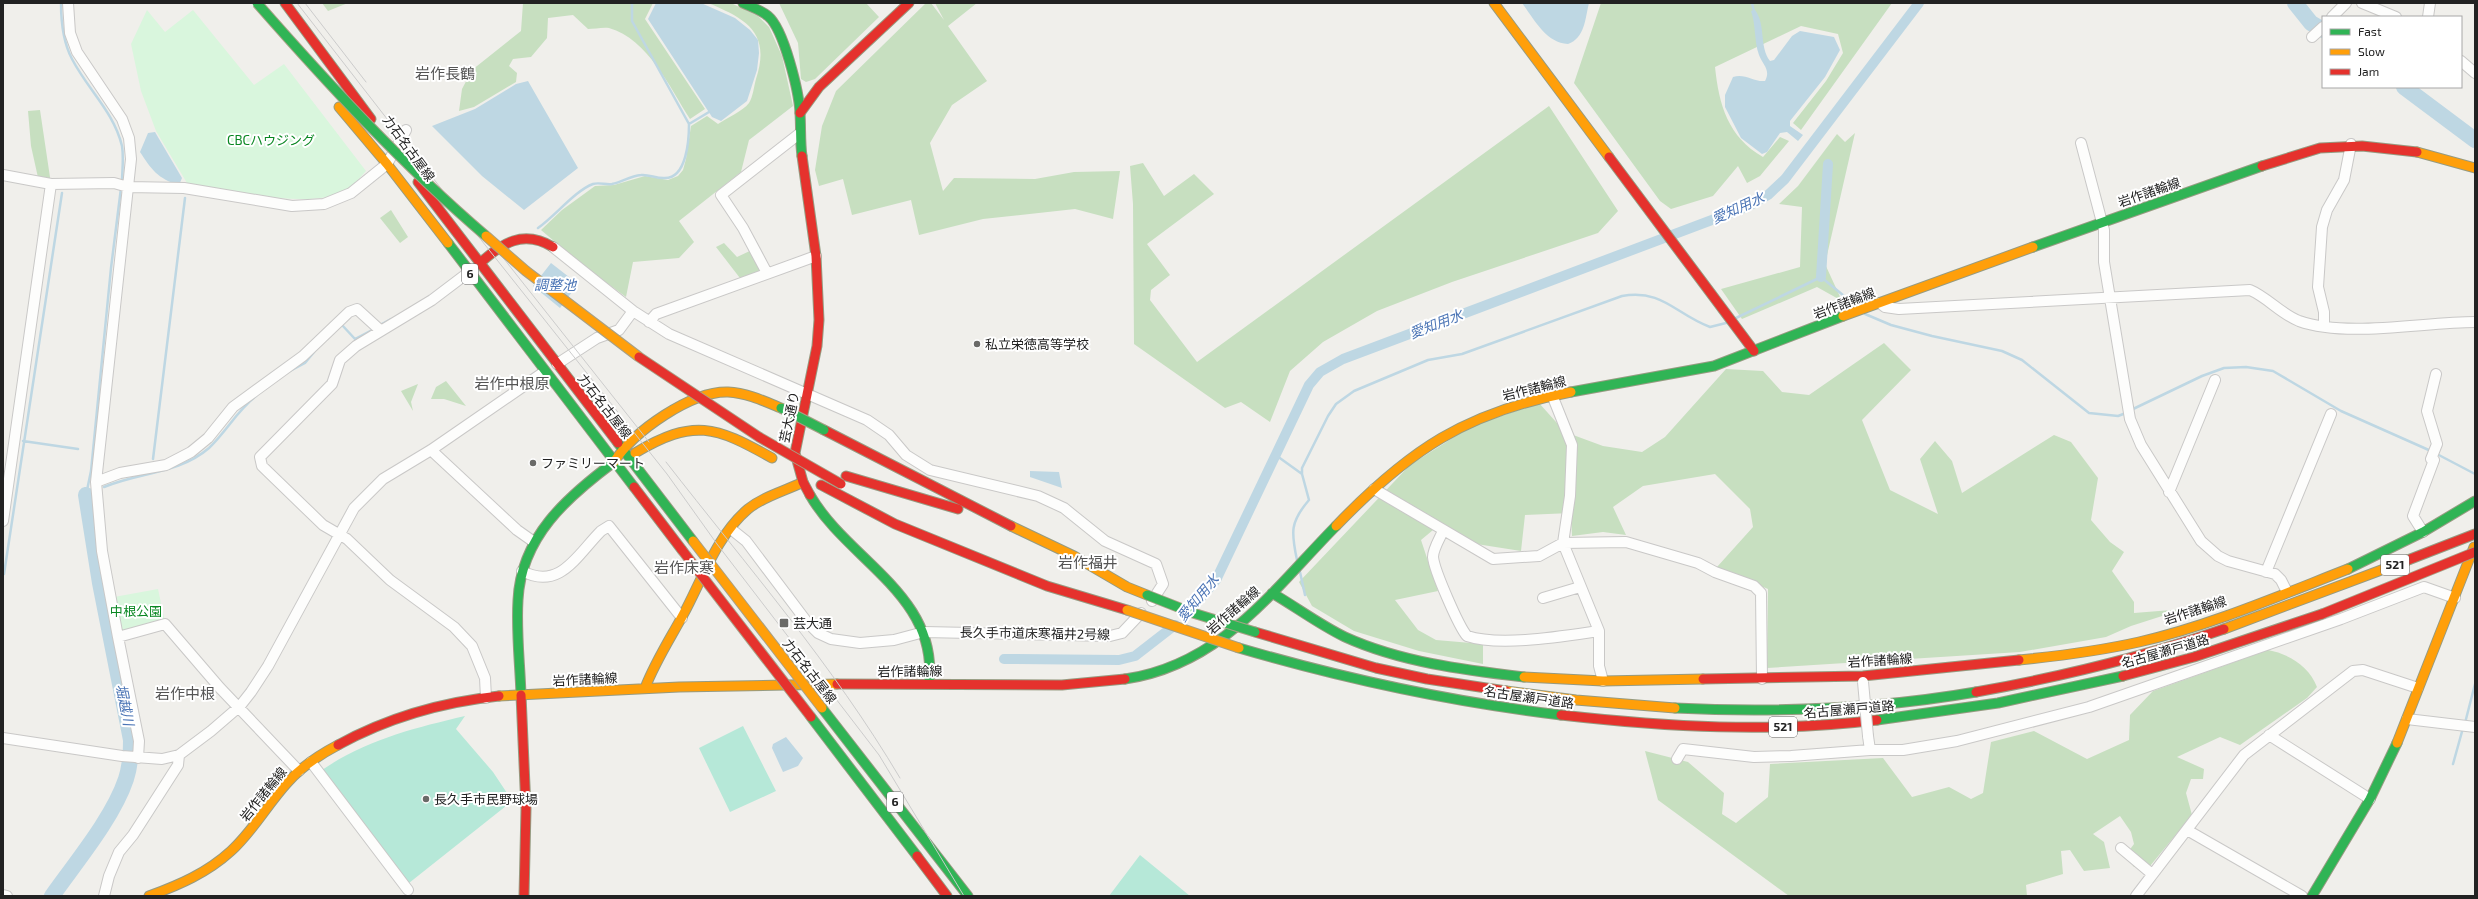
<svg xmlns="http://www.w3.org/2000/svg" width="2478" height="899" viewBox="0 0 2478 899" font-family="'Exo 2','Noto Sans JP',sans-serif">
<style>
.forest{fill:#c7dfc0}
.park{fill:#d9f6dd}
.pitch{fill:#b6e8d8}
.water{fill:#bed7e3}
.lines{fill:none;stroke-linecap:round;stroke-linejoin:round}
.stream{stroke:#bed7e3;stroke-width:2.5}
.canal{stroke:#bed7e3;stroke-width:10}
.river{stroke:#bed7e3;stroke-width:16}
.street-casing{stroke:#c9c8c7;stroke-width:12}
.fast-casing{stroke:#969b81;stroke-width:11}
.slow-casing{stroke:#969b81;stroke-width:11}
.jam-casing{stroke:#969b81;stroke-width:11}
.street{stroke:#fdfdfc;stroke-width:10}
.fast{stroke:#30b455;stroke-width:9}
.slow{stroke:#ff9f0a;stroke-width:9}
.jam{stroke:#e5322d;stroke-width:9}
.tram{stroke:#ccc;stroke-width:1}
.street-bridge-casing{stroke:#c9c8c7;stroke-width:12;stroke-linecap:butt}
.fast-bridge-casing{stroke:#a7a086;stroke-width:11;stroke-linecap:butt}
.slow-bridge-casing{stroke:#a7a086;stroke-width:11;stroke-linecap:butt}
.jam-bridge-casing{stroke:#a7a086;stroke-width:11;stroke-linecap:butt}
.street-bridge{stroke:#fdfdfc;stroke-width:10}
.fast-bridge{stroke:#30b455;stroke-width:9}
.slow-bridge{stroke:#ff9f0a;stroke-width:9}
.jam-bridge{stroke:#e5322d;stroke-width:9}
.poi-dot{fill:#6a6a68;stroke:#fff;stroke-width:1.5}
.labels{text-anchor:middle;stroke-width:4;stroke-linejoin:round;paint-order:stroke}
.shield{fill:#fff;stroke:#646464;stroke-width:1}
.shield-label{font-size:12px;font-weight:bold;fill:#222}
.park-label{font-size:13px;fill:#098722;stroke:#fff}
.street-label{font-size:13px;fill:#222;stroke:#fff}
.poi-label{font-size:13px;fill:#222;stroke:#fff;text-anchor:start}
.water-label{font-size:14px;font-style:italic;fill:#4a74b5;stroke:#fff}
.quarter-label{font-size:15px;fill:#555;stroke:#fff}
</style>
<rect width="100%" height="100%" fill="#f0efeb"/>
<path class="forest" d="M322,3H348L328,11Z
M523,3H653L645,19L705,109L690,119C670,88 648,39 609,28C603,27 594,29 588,29L573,15L548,18L547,38L531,57L513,59L509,66L517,73L516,82L474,107L459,111L462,89L472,70L521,31Z
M708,3H731L758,16L769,27L782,56L793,106L749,140L741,172L679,221L694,242L679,258L633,262L626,297L581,264L541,230L562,210L595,186L614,185L645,176L668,180L678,176L683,170L686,159L691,126L707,116L718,124C727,118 743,111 749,103C753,97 754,86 756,79C771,33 747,19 708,3Z
M779,3H866L879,17L815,79L806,82L801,79L798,43Z
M926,3H931L944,20L935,3H977L948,26L987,81L952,105L930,143L943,191L954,178L1035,179L1074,172L1120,171L1113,219L1075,209L983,219L919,235L911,200L852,215L843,179L819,186L815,170L822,126L836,91Z
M1601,3H1892L1801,130L1793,123L1826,81L1843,53L1838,34L1801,26L1715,67C1719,105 1728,137 1763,157L1780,137L1789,141L1760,176L1747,183L1738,166L1713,196L1671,209L1660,201L1574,83Z
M1549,106L1618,211L1598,233L1452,282L1377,311L1323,342L1290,371L1270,422L1241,402L1225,408L1134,344L1133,204L1130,166L1143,163L1164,196L1194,174L1214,194L1147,244L1170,275L1151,290L1150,300L1197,362Z
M40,110L51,184L39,182L31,146L28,111Z
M1855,133L1825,264L1842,301L1817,287L1742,319L1721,289L1800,267L1802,207L1779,204L1798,186L1837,134L1845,142Z
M391,210L408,237L400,243L380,218Z
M724,243L737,257L754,249L767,273L743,282L716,247Z
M1884,343L1911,370L1862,420L1890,490L1938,514L1920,459L1935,441L1952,461L1962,493L2054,435L2071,442L2098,478L2091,520L2110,542L2124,552L2112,571L2134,602V613L2184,609L2131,626L2106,637L2020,652L1767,668L1768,589L1717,567L1753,527L1750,509L1715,474L1643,486L1613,507L1626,535L1603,532L1572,536L1571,513L1525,515L1521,551L1470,543L1439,525L1421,540L1438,591L1395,600L1418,630L1436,640L1483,644V664L1419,651L1354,631L1312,606L1299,582L1410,465L1470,427L1539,403L1565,432L1603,446L1642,452L1665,437L1726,369L1763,371L1782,392L1809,395Z
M446,381L466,406L444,399H431L436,387Z
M418,384L411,402L413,411L401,391Z
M2268,650C2289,654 2309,666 2317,687L2307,698L2240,745L2220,737L2177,757L2204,769L2203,779H2191L2186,793L2192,815L2150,866L2134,867L2125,856L2134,844L2131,832L2120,816L2093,834L2104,842L2110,868L2084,871L2070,850L2061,851L2063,874L2026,885L2027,896H1789L1658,800L1645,751L1688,762L1724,793L1722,814L1736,823L1768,797L1770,764L1883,758L1912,797L1949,787L1971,799L1983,793L1991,742L2034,731L2087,759L2129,740L2130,715L2153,691Z"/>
<path class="park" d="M147,10L165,32L193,10L254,85L284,64L366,171C360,177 354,186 347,190C312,211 226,190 187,183L156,131L141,91L131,44Z
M158,589L165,622L121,635L114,597Z"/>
<path class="pitch" d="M465,716L456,729L493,772L507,793L506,806L409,883L322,770C366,740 414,728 465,716Z
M743,726L776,791L730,812L699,748Z
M1140,855L1190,896H1109Z"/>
<path class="water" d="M656,3H701L735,18L750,30L758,40L759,53L757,70L747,101L721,121L712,117L648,19Z
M1522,3H1589C1585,19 1585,38 1568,44C1546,43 1534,19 1522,3Z
M1755,10C1766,24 1759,47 1770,61L1774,60L1792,36L1800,31L1834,37L1840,50L1825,77L1790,121V126L1803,135L1798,141L1787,132L1780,133L1767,152L1762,154L1741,138L1725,107V95L1733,77C1745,73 1753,82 1765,81C1771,70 1763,65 1759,55C1754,41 1756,25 1751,11Z
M528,81L578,168L524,210L482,176L432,126L475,109L516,84Z
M155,132L182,178L179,185C158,179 151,169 140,152L148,133Z
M551,263L578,284L560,308L533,286Z
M1030,471L1059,472L1062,488L1030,477Z
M786,737L803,758L798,766L783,772L772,748L773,744Z"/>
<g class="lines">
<path class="stream" d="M61,3C61,22 63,42 72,59C88,90 114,112 122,146C124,158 122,171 122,183
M632,3V21L689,124
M1752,3L1754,12
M538,228C554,217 576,190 593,184C599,182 606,185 612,184C622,182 630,176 641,175C649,174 657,179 665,178C687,178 689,139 689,124L709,112
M1865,314L1891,325L1932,336L2002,351L2022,360L2089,413L2118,416L2126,413
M1736,318L1821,277L1855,305
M380,325L391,319
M340,326L342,325L355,339L374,329
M290,371L305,363L314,352
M2131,410L2202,376L2224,368L2246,367L2273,371L2341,411L2431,451
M23,441L78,449
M2435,453L2475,474
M1277,456L1302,474
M153,459L185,198
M104,487C139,472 179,474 209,448C226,432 237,411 256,396
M86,495L91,471L111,268L121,188
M1297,560C1291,532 1290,522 1309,500L1302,474V468L1328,416L1336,404L1354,391L1428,360L1462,354L1622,296C1663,289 1675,314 1710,327L1726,323
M1300,572L1305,595
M4,574L62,193
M2465,723L2475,684
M2453,764L2463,728"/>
<path class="canal" d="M1821,277L1828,164
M1187,614L1216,580L1309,385L1320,372L1343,359L1749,206L1768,195L1785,179L1919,3
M1004,659L1119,660L1135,656L1175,625"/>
<path class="river" d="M2295,3L2311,23L2323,30
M2404,87L2475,140
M52,896C76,862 113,818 126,779C130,767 131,753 131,740L100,583L86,495"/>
<defs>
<path id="street" d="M68,3L70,33L77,52L122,119L129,138L131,159L96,482L102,551L118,637
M2362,3L2396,17
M2332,17L2346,3
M2428,17L2430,3
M2312,37L2323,27
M2461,61L2475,73
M2081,143L2104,230V262L2130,419L2141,445L2201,541L2218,556L2228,561L2275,574L2281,580L2287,592
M3,175L51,184L114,183L128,187L184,188L292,206L324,204L351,193L387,164L406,130
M553,247L633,311L669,334L867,420L889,435L906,455L930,470L1038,496L1064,508L1105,541L1156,564L1163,584L1152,601
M469,272L432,300L356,346L340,360L332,384L260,457L262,466L323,525L347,539L390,580L454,627L472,646L485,678L486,698
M767,273L743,228L721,195L799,134
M1880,303L1885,307L1899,309L2250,290C2267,297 2281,314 2299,321C2347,338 2423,322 2475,322
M649,322L656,314L816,256
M2324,326V312L2318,287L2322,227L2327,210L2344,180L2351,144
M557,364L597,338L619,330L633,311
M1552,395L1572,445L1570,496L1563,543L1599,631V666L1603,681
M431,450L517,530L534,542
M96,482L120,473L166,465L191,452L208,438L233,407L303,356L349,312L357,309L380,330
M1374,489L1493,559L1539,556L1563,543L1626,542L1698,563L1715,572L1754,586L1761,593L1762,679
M2169,492L2215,380
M3,521L51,184
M731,529L746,541L807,622L818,633L831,639L860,643L894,640L924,632L1110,636L1122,633L1141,613
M1443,531C1440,538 1433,549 1433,557C1434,570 1459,627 1467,636C1500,647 1564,636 1599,631
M2423,532L2413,516L2434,460L2431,459L2437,444L2427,411L2436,374
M522,571C560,591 577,555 601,531L609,526L682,618
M2266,572L2331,414
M1543,598L1580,587
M2407,719L2475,727
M2269,735L2370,799
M1868,736L1870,750H1903L1957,741L2089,707L2341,619L2424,587L2455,598
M3,738L122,756L162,759L179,755L211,731L240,706L251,692L268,666L354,508L383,479L431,450L544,372
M138,758L139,741L118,637L165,624L220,688L299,771
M1677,759L1683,749L1754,757L1791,756L1870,750
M311,762L408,890
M2187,830L2302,896
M2121,848L2152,874
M3,895L7,896
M104,896L109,876L119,852L133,835L178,765L179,755
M2136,896L2244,755L2353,671L2363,670L2418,688"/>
<path id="fast" d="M743,3C751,7 761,10 768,16C784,29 799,92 800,113C801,128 800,142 802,156
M448,243L634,487
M2033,247L2262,166
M1571,392L1714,366L1843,316
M618,443L693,541
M810,495C847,560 939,595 929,683
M2348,569L2423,532L2475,501
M1272,593C1296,607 1320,625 1345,637C1400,662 1464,670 1524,677
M1239,648C1345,679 1452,702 1561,715
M1125,679C1221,665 1273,590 1336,526
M521,695C520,663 516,632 518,600C521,537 567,497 614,462
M822,708L968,896
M1675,708C1775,713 1877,709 1976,692
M811,717L917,856
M1877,720L1998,703L2123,676
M2312,896L2370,799L2397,743"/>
<path id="slow" d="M1494,3L1609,157
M339,107L387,164L448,243
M2417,152L2475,168
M1843,316L2033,247
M635,453C694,418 715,426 772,458
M614,462C634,431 691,391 728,392C747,393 764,401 781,408
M1011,526L1074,556L1127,587L1147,595
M1336,526C1409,450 1466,412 1571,392
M2224,629L2408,560
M2019,660C2059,656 2099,651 2139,642C2209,626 2281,595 2348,569
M1524,677L1603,681L1703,679
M645,688C655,662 670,639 683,615C702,580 717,535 748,509C764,496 785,491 803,482
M1506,691L1576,700L1675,708
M499,696L679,687L837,684
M2397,743L2474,547
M149,896C179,885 207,873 231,851C253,831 267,805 287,783C301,767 319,755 338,745"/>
<path id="jam" d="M285,3L371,119
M800,113L819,87L909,3
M802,156L816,256L819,320L817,346L795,453L803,482L810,495
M1609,157L1754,351
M2262,166L2320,148L2362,146L2417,152
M418,182L618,443
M479,264C502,243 523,229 553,247
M824,430L1011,526
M846,476L958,509
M821,485L895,524L1047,586L1127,610
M634,487L682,550
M2408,560L2475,534
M1255,632L1376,668L1427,679L1506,691
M2123,676L2194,657L2322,614
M1703,679L1863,676L2019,660
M837,684L1062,685L1125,679
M1976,692C2060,677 2143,657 2224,629
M521,695L526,809L524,896
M1561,715C1667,727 1772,733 1877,720
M338,745C387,718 443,702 499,696
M917,856L947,896"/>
</defs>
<use href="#street" class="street-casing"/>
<use href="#fast" class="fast-casing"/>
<use href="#slow" class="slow-casing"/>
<use href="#jam" class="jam-casing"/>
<use href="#street" class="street"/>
<use href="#fast" class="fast"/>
<use href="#slow" class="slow"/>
<use href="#jam" class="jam"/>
<path class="tram" d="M297,3L478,236L667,474L717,544L879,755L964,896
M305,3L366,82
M470,216L649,442
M666,462C747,566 833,665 900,778"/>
<defs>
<path id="street-bridge" d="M1863,682L1868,736"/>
<path id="fast-bridge" d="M257,3C329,85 403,165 486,236
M781,408L824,430
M1147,595L1193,613L1255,632"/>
<path id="slow-bridge" d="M486,236L526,271L639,357
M693,541L822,708
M1127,610L1239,648"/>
<path id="jam-bridge" d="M639,357L759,437L841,484
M682,550L811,717
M2322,614L2475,552"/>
</defs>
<use href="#street-bridge" class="street-bridge-casing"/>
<use href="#fast-bridge" class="fast-bridge-casing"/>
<use href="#slow-bridge" class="slow-bridge-casing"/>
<use href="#jam-bridge" class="jam-bridge-casing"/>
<use href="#street-bridge" class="street-bridge"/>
<use href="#fast-bridge" class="fast-bridge"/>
<use href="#slow-bridge" class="slow-bridge"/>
<use href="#jam-bridge" class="jam-bridge"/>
</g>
<g class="poi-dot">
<circle cx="977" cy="344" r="4"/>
<circle cx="533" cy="463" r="4"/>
<rect x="779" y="618" width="10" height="10" rx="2"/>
<circle cx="426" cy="799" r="4"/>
</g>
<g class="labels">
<g class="shield">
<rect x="462" y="264" width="16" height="20" rx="3"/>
<rect x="2381" y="555" width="28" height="20" rx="3"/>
<rect x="1769" y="717" width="28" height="20" rx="3"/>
<rect x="887" y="792" width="16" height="20" rx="3"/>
</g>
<g class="shield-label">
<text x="470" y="278">6</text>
<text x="2395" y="569">521</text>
<text x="1783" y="731">521</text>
<text x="895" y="806">6</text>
</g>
<g class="park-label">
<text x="271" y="145">CBCハウジング</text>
<text x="136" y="616">中根公園</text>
</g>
<g class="street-label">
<text transform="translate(409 148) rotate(54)" y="5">力石名古屋線</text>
<text transform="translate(2149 192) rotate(-19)" y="5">岩作諸輪線</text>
<text transform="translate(1844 303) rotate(-21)" y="5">岩作諸輪線</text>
<text transform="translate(1534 388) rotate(-14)" y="5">岩作諸輪線</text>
<text transform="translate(605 406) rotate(52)" y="5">力石名古屋線</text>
<text transform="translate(789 417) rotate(-78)" y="5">芸大通り</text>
<text transform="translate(1233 610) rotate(-41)" y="5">岩作諸輪線</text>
<text transform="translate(2195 610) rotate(-18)" y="5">岩作諸輪線</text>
<text transform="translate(1035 633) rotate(1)" y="5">長久手市道床寒福井2号線</text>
<text transform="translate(2165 651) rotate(-16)" y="5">名古屋瀬戸道路</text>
<text transform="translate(1880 660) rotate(-4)" y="5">岩作諸輪線</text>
<text transform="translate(810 671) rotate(52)" y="5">力石名古屋線</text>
<text transform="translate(910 671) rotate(-1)" y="5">岩作諸輪線</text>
<text transform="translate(585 679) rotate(-3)" y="5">岩作諸輪線</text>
<text transform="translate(1529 697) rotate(8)" y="5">名古屋瀬戸道路</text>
<text transform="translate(1849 709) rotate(-5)" y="5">名古屋瀬戸道路</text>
<text transform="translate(263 794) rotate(-51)" y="5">岩作諸輪線</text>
</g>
<g class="poi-label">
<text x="985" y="349">私立栄徳高等学校</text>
<text x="541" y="468">ファミリーマート</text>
<text x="793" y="628">芸大通</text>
<text x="434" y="804">長久手市民野球場</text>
</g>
<g class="water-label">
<text transform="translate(1738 208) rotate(-24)" y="5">愛知用水</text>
<text x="555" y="290">調整池</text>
<text transform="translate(1436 324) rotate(-21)" y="5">愛知用水</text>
<text transform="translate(1198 598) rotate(-50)" y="5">愛知用水</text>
<text transform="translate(125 705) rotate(79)" y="5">堀越川</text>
</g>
<g class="quarter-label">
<text x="445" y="79">岩作長鶴</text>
<text x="512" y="389">岩作中根原</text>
<text x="1088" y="568">岩作福井</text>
<text x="684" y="573">岩作床寒</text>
<text x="185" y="699">岩作中根</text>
</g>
</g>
<rect width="2478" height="899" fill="none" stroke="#222222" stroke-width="8"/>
<rect x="2322" y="16" width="140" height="72" fill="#ffffff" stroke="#a7a7a7"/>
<rect x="2330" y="29" width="20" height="6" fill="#30b455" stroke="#a7a7a7"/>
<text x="2358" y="36" font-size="12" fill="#222222">Fast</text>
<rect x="2330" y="49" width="20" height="6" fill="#ff9f0a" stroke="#a7a7a7"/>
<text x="2358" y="56" font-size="12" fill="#222222">Slow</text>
<rect x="2330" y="69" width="20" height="6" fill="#e5322d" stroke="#a7a7a7"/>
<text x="2358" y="76" font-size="12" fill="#222222">Jam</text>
</svg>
